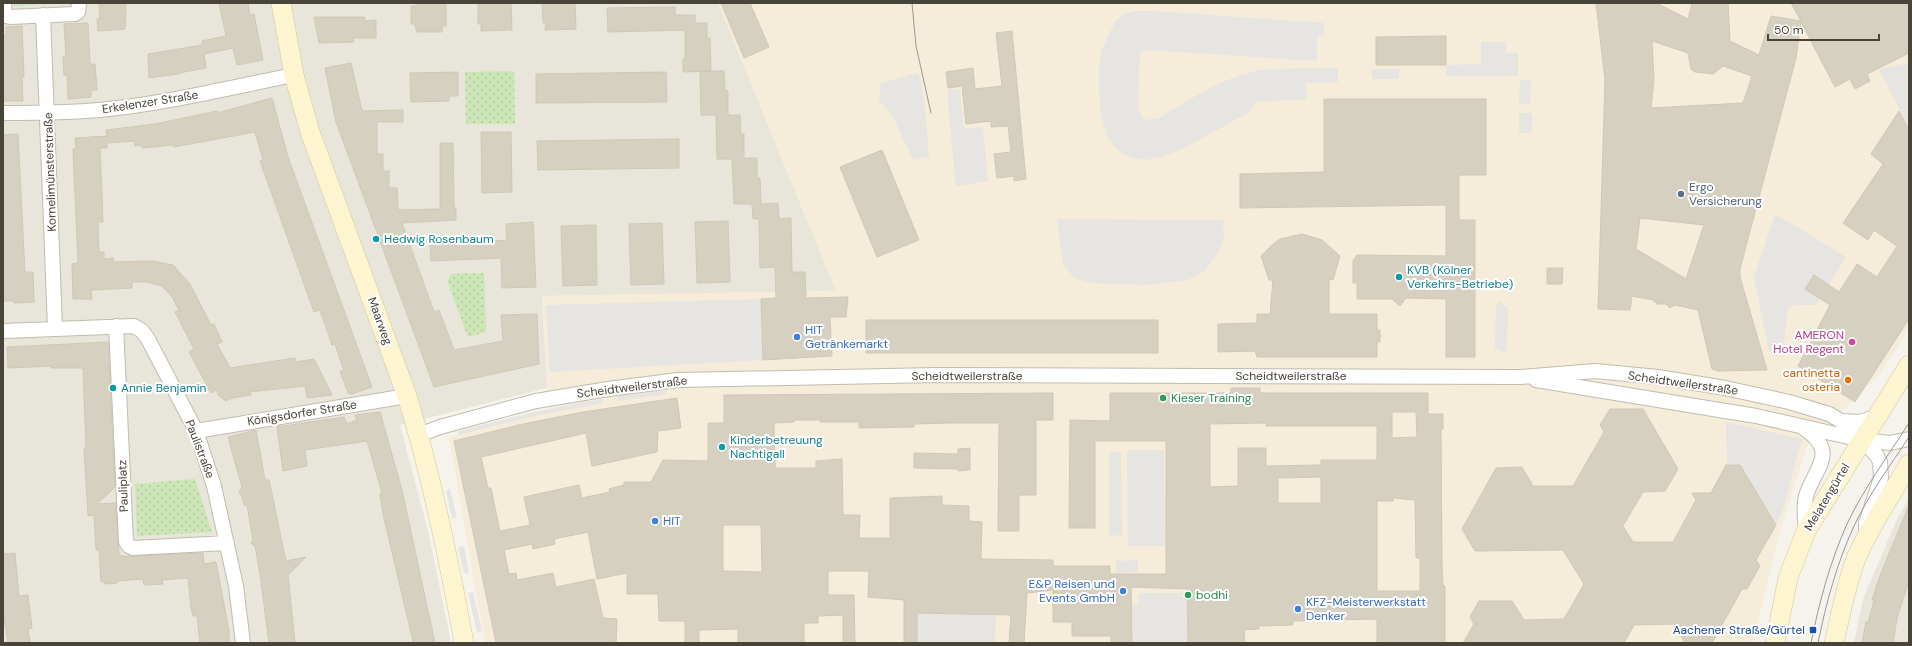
<svg xmlns="http://www.w3.org/2000/svg" width="1912" height="646" viewBox="0 0 1912 646" font-family="'DM Sans',sans-serif">
<style>
.residential{fill:#e8e5da}
.commercial{fill:#f5ecd9}
.grass{fill:url(#grass-dots)}
.parking{fill:#e7e5e2}
.building{fill:#d6d0c1;stroke:#d0c8b5;fill-rule:evenodd}
.lines{fill:none;stroke-linecap:round;stroke-linejoin:round}
.minor-casing{stroke:#c0bcae;stroke-width:16}
.secondary-casing{stroke:#d1c99e;stroke-width:20}
.minor{stroke:#fff;stroke-width:14}
.secondary{stroke:#fcf5cf;stroke-width:19}
.tram{stroke:#999;stroke-width:1}
.service-dot{fill:#5c6f8a;stroke:#fff;stroke-width:1.5}
.culture-dot{fill:#0f9aa8;stroke:#fff;stroke-width:1.5}
.shop-dot{fill:#3f7fe0;stroke:#fff;stroke-width:1.5}
.hotel-dot{fill:#d1479c;stroke:#fff;stroke-width:1.5}
.food-dot{fill:#e8710a;stroke:#fff;stroke-width:1.5}
.leisure-dot{fill:#2e9e5b;stroke:#fff;stroke-width:1.5}
.transit-dot{fill:#1a4fb4;stroke:#fff;stroke-width:1.5}
.labels{text-anchor:middle;stroke-width:4;stroke-linejoin:round;paint-order:stroke}
.street-label{font-size:12px;fill:#494439;stroke:#fff}
.service-label{font-size:12px;fill:#4e5e75;stroke:#fff;text-anchor:start}
.culture-label{font-size:12px;fill:#0d838f;stroke:#fff;text-anchor:start}
.shop-label{font-size:12px;fill:#366cbe;stroke:#fff;text-anchor:start}
.hotel-label{font-size:12px;fill:#b23c85;stroke:#fff;text-anchor:end}
.food-label{font-size:12px;fill:#c56008;stroke:#fff;text-anchor:end}
.leisure-label{font-size:12px;fill:#27864d;stroke:#fff;text-anchor:start}
.transit-label{font-size:12px;fill:#164399;stroke:#fff;text-anchor:end}
</style>
<defs>
<pattern id="grass-dots" width="8" height="8" patternUnits="userSpaceOnUse"><rect width="8" height="8" fill="#cce6b7"/><path d="M2 2h.1M6 6h.1" fill="none" stroke="#b1c69e" stroke-width="1.8" stroke-linecap="round"/></pattern>
</defs>
<rect width="100%" height="100%" fill="#f5f3eb"/>
<path class="residential" d="M3,3H718L836,291L542,296L547,388L400,425L428,531L451,643H3Z
M1909,499V643H1854L1863,599L1898,517Z"/>
<path class="commercial" d="M718,3H1909V329L1880,373L1807,446L1780,530L1753,643H485L449,437L550,411L547,388L542,296L836,291Z"/>
<path class="grass" d="M14,3H64L14,6Z
M514,71L515,124H466L465,72Z
M484,273L486,332L468,337L447,281L451,274Z
M195,479L212,532L137,536L135,484Z"/>
<path class="parking" d="M1135,11H1155L1324,23V36H1317V61L1147,50L1140,52L1138,109L1142,118L1147,120L1159,118L1204,91L1222,82L1241,75L1266,69L1338,68V82L1306,83L1307,99L1256,102L1248,113L1182,149L1157,158L1145,160L1133,158L1122,154L1115,147L1107,137L1100,110L1099,72L1101,51L1115,22L1124,14Z
M1481,42H1506V53H1518V76H1446V65L1481,64Z
M1909,63V128L1879,69Z
M1372,69H1399V79H1372Z
M916,73L920,76L925,108L929,157L913,160L894,119L879,100L881,83Z
M1520,80H1531L1530,104H1519Z
M960,89L964,129L983,127L988,181L956,186L948,103V90Z
M1519,113H1532V133H1519Z
M1775,214L1846,257L1816,305H1794L1788,308L1783,350L1769,352L1754,277Z
M1057,219L1223,220L1224,237L1216,256L1204,271L1188,280L1144,285L1093,283L1074,278L1063,263Z
M761,299L763,360L550,372L546,305Z
M1498,301L1508,308L1507,348L1505,353L1495,348L1496,307Z
M665,390L666,394L618,401V396Z
M602,399L603,403L535,416L459,435L458,431L534,412Z
M1726,422L1802,439L1782,513L1756,560L1696,500L1692,493H1711L1726,465L1737,464L1727,463Z
M1127,450H1164L1165,546H1128Z
M1109,452H1121L1122,535L1109,536Z
M450,489L457,518L452,519L446,491Z
M464,546L469,573L464,574L458,547Z
M1138,560V572L1116,573V561Z
M473,592L482,631L477,632L468,593Z
M1139,593H1186L1187,643H1133L1132,604H1139Z
M917,613L996,614L995,643H917Z"/>
<path class="building" d="M99,3H126L125,29L98,31L97,19L100,18Z
M219,3H248L250,15L254,14L263,60L237,65L233,48L204,54L206,68L179,73L178,74L149,78L148,54L202,45V41L226,36Z
M416,3H446V26H442V32H417L415,24H411V6H416Z
M481,3H511L512,30L481,31V24H478V4Z
M542,3H575L576,29L545,30L546,23H543Z
M721,3H750L769,47L744,58Z
M1596,3H1656L1688,19L1692,3H1728L1730,41L1759,55L1771,16L1801,21L1791,3H1909V53L1867,74L1870,81L1855,89L1850,79L1835,87L1801,22L1796,58L1740,269V277L1767,370L1718,371L1712,369L1698,310L1675,305L1670,308L1666,304H1657L1653,300L1632,296L1630,310L1598,309L1605,80ZM1652,41L1688,53L1691,69L1695,72L1713,74L1723,66L1752,76L1743,103L1651,108L1654,79ZM1640,218L1704,225L1686,279L1636,249Z
M675,7V15H695V23H707V38H710L711,71L683,72V59L685,58V30L608,32L607,8Z
M314,17H365V21L376,20V38H352L354,42L319,43Z
M88,23L90,64H95L97,90H91V97L68,99L67,75H64L63,56H66L64,24Z
M22,26L24,77H22L23,101H3V35L6,34V27Z
M1012,31L1026,179L1014,181V176L997,178L994,154L1011,152L1008,126L991,127V121L966,124L962,86L948,88L946,72L973,68L975,89L1002,86L996,33Z
M1446,36V65H1376V37Z
M351,63L362,111L403,110V122H377V154H383V171H389V188H397L398,210L440,209V143H453L454,208H456V220L402,223L434,312L439,310L454,350L503,341L501,315L537,314L539,364L434,387L336,122L325,68Z
M700,71H724L725,90L728,91V115H740L741,134H744V158H757V178H760L761,204L778,203L779,219L791,218L792,272H805L806,298L848,297L846,317H830L832,356L763,360L761,299L776,298L775,267L760,268L759,219H753L752,204H734L732,159H717L716,115H701Z
M458,72V96H449V101L411,102L410,73Z
M666,72L667,102L536,103V74Z
M272,98L288,157L372,387L352,394L348,393L340,371H344L335,344L332,345L320,310L314,312L260,161L263,160L255,132L174,147L173,145L142,148L141,145L135,146L134,141L107,143V148H100L103,222H98L99,252H104V259L113,258L114,262L152,261L173,265L190,284L211,325L214,324L222,342L217,344L230,368L295,358L296,362L314,359L332,395L307,398L305,386L250,392L251,395L232,398L226,401L219,396L216,390L211,393L189,352L194,349L175,312L179,310L172,297L162,286L147,282H132V288L91,290L92,299H73L72,264L78,263L73,149H76L75,138L107,136L106,130L155,124L217,111V113Z
M1324,99H1486V175H1459V220H1475V357H1446V299L1406,298L1400,306L1392,299H1357V283H1353V261L1357,255L1446,256V205L1240,208V174L1324,172Z
M1899,111L1909,130V319L1855,402L1798,366L1830,305L1805,289L1814,275L1839,292L1857,264L1877,277L1897,246L1874,230L1868,240L1843,223L1883,164L1871,154Z
M481,132H511L512,192L482,193Z
M18,134L25,272H33L34,302L14,303V301H3V135Z
M679,139V168L538,170L537,141Z
M882,150L919,240L877,257L840,167Z
M728,221L730,282L697,283L695,222Z
M533,222L536,287L502,288L501,258L431,261L430,245L507,240L506,224Z
M662,223L664,284L631,285L629,224Z
M596,225L597,285L563,286L561,226Z
M1302,234L1322,240L1340,256L1333,280L1329,279V314H1377V330H1380V342H1377V357H1257L1255,351L1218,352V324L1257,323V314H1270L1273,280H1269L1261,256L1272,245L1280,239Z
M1547,268H1563L1562,284H1547Z
M866,320H1158V353H866Z
M108,342L115,487L97,504L116,503L119,556H133L203,553L204,564L216,562L229,631V643H200L197,616H193L191,608L188,578L162,580L163,584L144,585L143,579L117,581V583L105,584V582H101L99,550H96L94,515L88,516L84,448H86L83,368H51V366L8,368L7,347Z
M1231,388H1260V393H1428V414H1443V429H1441L1442,564L1443,586H1445V643H1377V619L1293,621V625L1259,626V629L1244,630L1245,643H1188L1187,589L1131,587L1132,643H1111V636H1072V622H1053V590L1027,593L1024,643H1009L1011,615L917,613V643H904V600L868,597L869,571H828V595H854L855,643H843V615L818,616V623H804V643H738V629L699,630V643H685V621H659L658,594H627V573L597,579L588,532L554,539L555,544L533,549L532,544L504,550L509,574L516,573L517,580L553,573L556,587L594,579L603,618L617,619L616,643H496L454,441L523,424L583,412L677,398L681,428L658,431L657,452L592,466L586,433L481,457L488,488H491L500,531L530,525L524,497L579,485L582,498L610,492L609,489L624,485V482H651L663,460L708,461V423H724V395L1053,393V420H1036V495H1019V531H998L999,423H950L914,424V427L859,428V422H820V420H794V422L774,423L775,468H816V461L842,459L843,515H860L859,538H890V498L942,496V505L969,506V521L982,522L981,559L1053,560V566H1110V574H1166V441H1095V528H1069L1070,420L1110,421V393H1231ZM1392,412H1416L1417,437L1392,438ZM1266,423V426H1377V460H1321V465L1266,466V448H1238V486L1210,487V424ZM1321,477V503H1278V478ZM1393,498L1415,500L1416,558H1420V591H1377V501H1393ZM723,525H761L762,572L723,571Z
M1610,409H1643L1678,469L1665,491L1643,492L1623,526L1633,542H1673L1696,500L1692,493H1711L1726,465H1740L1776,525L1756,560L1760,566L1747,589H1742L1712,643H1685L1674,624L1634,625L1624,643H1463L1474,624L1470,617L1479,601H1512L1524,620L1564,619L1584,584L1563,550L1475,551L1462,529L1496,468L1522,467L1533,486H1573L1604,432L1600,425Z
M380,412L402,490L435,643H413V641L383,514L380,494L382,493L367,441L305,450L307,466L283,471L277,427L344,417L347,424L357,420L355,415Z
M256,430L265,480H269L286,561L306,557L288,575L295,643H269L260,574L255,546L251,543L253,540L247,505H244L242,496L239,493L242,487L228,437Z
M970,448V470L958,471L959,469L914,468V453L958,454V449Z
M1909,505V581L1897,618L1893,643H1862L1866,622H1868L1874,601L1872,600L1879,578Z
M15,553L19,596L28,595L32,628L28,629L30,643H8L3,612V554Z"/>
<g class="lines">
<defs>
<path id="minor" d="M4,3L5,16L10,17L75,14L78,12L79,3
M43,15L55,328
M3,113C38,113 74,113 109,109C172,102 233,87 294,75
M116,326L126,542L129,546L133,548L227,543
M3,331L134,326L142,331L148,339L196,431L214,486L236,586L243,643
M1536,380L1756,416L1862,440L1890,443L1909,439
M1841,421L1860,422L1878,416
M1805,429C1839,453 1815,467 1806,496C1803,508 1805,519 1806,531
M196,431L407,396
M419,435L440,427L536,401L608,389L678,380L937,375L1521,377L1595,371L1658,377L1725,388L1789,402L1829,414L1841,421L1854,430L1877,456L1880,462L1881,478L1866,523V529"/>
<path id="secondary" d="M281,3L294,75L310,132L407,396C432,477 449,560 464,643
M1775,643L1788,578L1806,531L1909,365
M1834,643C1841,614 1846,582 1858,554C1872,523 1892,494 1909,464"/>
</defs>
<use href="#minor" class="minor-casing"/>
<use href="#secondary" class="secondary-casing"/>
<use href="#minor" class="minor"/>
<use href="#secondary" class="secondary"/>
<path class="tram" d="M912,3L916,46L931,113
M1811,643C1819,603 1830,562 1847,524C1864,488 1888,456 1909,423
M1818,643C1826,603 1837,563 1854,526C1869,494 1890,466 1909,437"/>
</g>
<circle class="service-dot" cx="1681" cy="194" r="4"/>
<g class="culture-dot">
<circle cx="376" cy="239" r="4"/>
<circle cx="1399" cy="277" r="4"/>
<circle cx="113" cy="388" r="4"/>
<circle cx="722" cy="447" r="4"/>
</g>
<g class="shop-dot">
<circle cx="797" cy="337" r="4"/>
<circle cx="655" cy="521" r="4"/>
<circle cx="1123" cy="591" r="4"/>
<circle cx="1298" cy="609" r="4"/>
</g>
<circle class="hotel-dot" cx="1852" cy="342" r="4"/>
<circle class="food-dot" cx="1848" cy="380" r="4"/>
<g class="leisure-dot">
<circle cx="1163" cy="398" r="4"/>
<circle cx="1188" cy="595" r="4"/>
</g>
<rect class="transit-dot" x="1809" y="626" width="8" height="8" rx="2"/>
<g class="labels">
<g class="street-label">
<text transform="translate(150 102) rotate(-9)" y="4">Erkelenzer Straße</text>
<text transform="translate(50 172) rotate(-92)" y="4">Kornelimünsterstraße</text>
<text transform="translate(380 321) rotate(70)" y="4">Maarweg</text>
<text x="967" y="380">Scheidtweilerstraße</text>
<text x="1291" y="380">Scheidtweilerstraße</text>
<text transform="translate(1683 383) rotate(8)" y="4">Scheidtweilerstraße</text>
<text transform="translate(632 387) rotate(-7)" y="4">Scheidtweilerstraße</text>
<text transform="translate(302 413) rotate(-9)" y="4">Königsdorfer Straße</text>
<text transform="translate(200 449) rotate(69)" y="4">Paulistraße</text>
<text transform="translate(123 486) rotate(-92)" y="4">Pauliplatz</text>
<text transform="translate(1827 497) rotate(-59)" y="4">Melatengürtel</text>
</g>
<g class="service-label">
<text x="1689" y="191">Ergo<tspan x="1689" dy="14">Versicherung</tspan></text>
</g>
<g class="culture-label">
<text x="384" y="243">Hedwig Rosenbaum</text>
<text x="1407" y="274">KVB (Kölner<tspan x="1407" dy="14">Verkehrs-Betriebe)</tspan></text>
<text x="121" y="392">Annie Benjamin</text>
<text x="730" y="444">Kinderbetreuung<tspan x="730" dy="14">Nachtigall</tspan></text>
</g>
<g class="shop-label">
<text x="805" y="334">HIT<tspan x="805" dy="14">Getränkemarkt</tspan></text>
<text x="663" y="525">HIT</text>
<text x="1115" y="588" text-anchor="end">E&amp;P Reisen und<tspan x="1115" dy="14">Events GmbH</tspan></text>
<text x="1306" y="606">KFZ-Meisterwerkstatt<tspan x="1306" dy="14">Denker</tspan></text>
</g>
<g class="hotel-label">
<text x="1844" y="339">AMERON<tspan x="1844" dy="14">Hotel Regent</tspan></text>
</g>
<g class="food-label">
<text x="1840" y="377">cantinetta<tspan x="1840" dy="14">osteria</tspan></text>
</g>
<g class="leisure-label">
<text x="1171" y="402">Kieser Training</text>
<text x="1196" y="599">bodhi</text>
</g>
<g class="transit-label">
<text x="1805" y="634">Aachener Straße/Gürtel</text>
</g>
</g>
<rect width="1912" height="646" fill="none" stroke="#494439" stroke-width="8"/>
<path d="M1768 34v6h111v-6" fill="none" stroke="#494439" stroke-width="2"/>
<text x="1774" y="34" font-size="12" fill="#494439" stroke="#ffffff" stroke-width="3" paint-order="stroke">50 m</text>
</svg>
